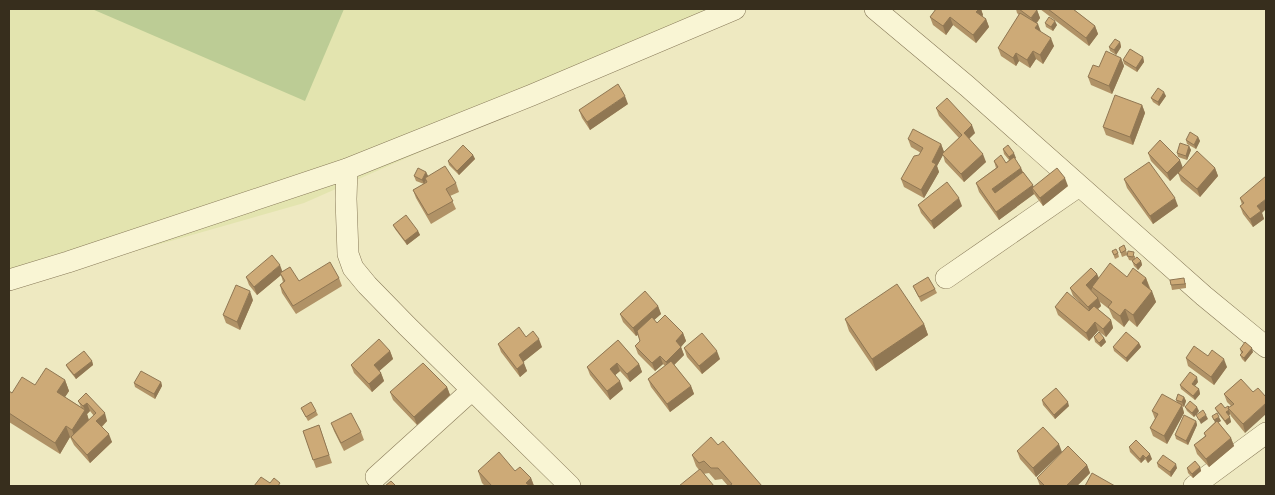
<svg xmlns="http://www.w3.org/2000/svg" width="1275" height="495" viewBox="0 0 1275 495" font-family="'Roboto Serif',serif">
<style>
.farmland{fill:#e3e4af}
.green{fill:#bccc95}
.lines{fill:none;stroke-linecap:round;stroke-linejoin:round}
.street-casing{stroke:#887a59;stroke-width:22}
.street{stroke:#f9f5d4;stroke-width:21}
.wall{fill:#b09266;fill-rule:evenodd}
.shaded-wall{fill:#907753}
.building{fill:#cdaa77;stroke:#907753}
</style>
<rect width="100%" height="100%" fill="#eee9c1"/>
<path class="farmland" d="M9,9H745L304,203L9,287Z"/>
<path class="green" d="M92,9H344L305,101Z"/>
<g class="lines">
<defs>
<path id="street" d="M875,9L967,86L1204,296L1266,347
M347,169L346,199L348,254L353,268L367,285L407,326L570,486
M946,278L1079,186
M9,280L68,262L347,169L532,95L735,9
M376,477L472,390
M1194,486L1266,433"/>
</defs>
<use href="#street" class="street-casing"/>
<use href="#street" class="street"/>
</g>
<path class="wall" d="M936,9H981L983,15L982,17L986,19L989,27L976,43L953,25L946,35L933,25L930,17Z
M1016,9H1035L1037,10L1040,18L1037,23L1041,32L1054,46L1043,64L1036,59L1030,68L1019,61L1016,66L1001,56L998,48L1019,15L1017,13Z
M1040,9H1073L1095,26L1098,34L1089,46Z
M1045,23L1057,25L1053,31L1046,27Z
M1120,42L1121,47L1116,55L1110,51L1109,47Z
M1143,57L1144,62L1137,72L1124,64L1123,60Z
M1121,58L1124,66L1112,94L1091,85L1088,77L1099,67Z
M1166,96L1159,106L1153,102L1151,98Z
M628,104L590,130L582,118L579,110Z
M1142,105L1145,113L1133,145L1106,135L1103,127Z
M936,108L975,133L969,138L986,162L964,182L945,162L943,155L937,166L939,172L924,198L904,187L901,179L921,153L911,147L908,139L941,144L944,152L959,138L939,116Z
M1198,137L1200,141L1196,149L1187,144L1186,140Z
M1189,146L1191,150L1187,160L1178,157L1177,153Z
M1003,149L1016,158L1014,159L1021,168L1023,172L1034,187L1068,186L1043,206L1034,194L999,220L979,192L976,183L996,168L994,161L1006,163L1009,160L1004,154Z
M1148,153L1182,167L1215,168L1218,176L1200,197L1181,181L1178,173L1170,181L1151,161Z
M473,155L475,159L459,175L449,165L448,161Z
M426,172L428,176L456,183L459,192L450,196L456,209L431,224L416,198L413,190L424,184L416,181L414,176Z
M1124,179L1178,206L1153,224L1127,188Z
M1240,198L1262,213L1264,219L1253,227L1243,214L1240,206L1242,205Z
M918,205L962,206L934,229L921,213Z
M393,225L418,231L420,235L407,245L395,229Z
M1124,245L1127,253L1135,256V259L1141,261L1142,265L1138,270L1134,266L1132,261H1133L1129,260L1127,255L1122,257L1119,248Z
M1112,251L1118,253L1119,257L1115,259Z
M283,271L299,281L339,278L342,286L296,314L282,293L280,285L283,282L281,275L257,295L249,285L246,277Z
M1097,274L1099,278L1127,277L1146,278L1156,302L1137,327L1129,320L1124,327L1113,318L1109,309L1100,302L1101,306L1098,309L1111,320L1113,328L1106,337L1098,331L1089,341L1058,315L1055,307L1079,302L1073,296L1070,288Z
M1186,283V288L1172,290L1171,285Z
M913,286L935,289L937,293L921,302Z
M253,300L240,330L226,323L223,315Z
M658,306L661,314L654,320L657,323L683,333L686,341L681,347L684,355L674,365L691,386L694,394L670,412L651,387L648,379L665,366L663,364L655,371L638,354L635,346L640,341L638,335L636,336L623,322L620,314Z
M845,319L924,324L928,335L876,371L849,331Z
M526,337L542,347L523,362L527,371L520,377L501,352L498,344Z
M1094,337L1104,338L1106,342L1101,347L1095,342Z
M618,340L639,364L642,372L630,382L620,371L615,375L623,389L610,400L590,375L587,367Z
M1139,343L1141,347L1127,362L1114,351L1113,347Z
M684,348L720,359L702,374L687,357Z
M1240,349L1253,352L1245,362L1242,359L1240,355L1241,353Z
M390,351L393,359L379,371L381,373L384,381L372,392L354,373L351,365Z
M1208,356L1227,367L1214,385L1188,366L1186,358Z
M92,361L93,365L76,379L68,369L66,365Z
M1241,379L1245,433L1231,416L1230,414L1229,416L1231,422L1227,425L1217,412L1215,408H1225L1229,407L1231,406L1227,402L1224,394Z
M65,380L69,391L65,397L81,407L78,401L86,393L107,421L102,427L112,442L90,463L74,445L70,437L60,454L9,422V391L12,393ZM90,411L94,416L89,420L87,414Z
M161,382L162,386L155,399L135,387L134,383Z
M1198,382L1195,386L1199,389L1200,394L1195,400L1181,389L1180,385Z
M447,387L450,395L417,425L393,400L390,392Z
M1184,397L1186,401L1184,407L1182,406L1184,413L1167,444L1153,436L1150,428L1155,419L1152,411L1177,402L1176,400Z
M1042,400L1069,406L1055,419L1043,405Z
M1185,407L1199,411L1194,417L1187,411Z
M301,408L316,411L318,415L308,421Z
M1212,416L1221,421L1218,422L1231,438L1234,446L1209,467L1197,454L1194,445L1205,436L1204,433L1215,422Z
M1196,421L1197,425L1188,445L1176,439L1175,435Z
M331,423L361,432L364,440L344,451L334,431Z
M319,425L332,463L316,468L303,431Z
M718,445L762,486H728L722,479L715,480L709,473L703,474L699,470L696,466L692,455Z
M1129,447L1152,459L1148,463L1145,459L1141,463L1130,452Z
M1017,451L1062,452L1036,477L1020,459Z
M1157,463L1177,468L1171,477L1158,467Z
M1087,465L1090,473L1077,486H1040L1037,478Z
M1200,467L1201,471L1193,478L1188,473L1187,468Z
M478,471H515L531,478L534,486H485L482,483Z"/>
<path class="shaded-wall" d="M979,9H981L983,15L979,20L976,12Z
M1037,10L1040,18L1034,26L1031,18Z
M950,17L953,25L946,35L943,26Z
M986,19L989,27L976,43L973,35Z
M1055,21L1057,25L1053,31L1051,27Z
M1038,24L1041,32L1035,28Z
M1095,26L1098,34L1089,46L1086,38Z
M1051,38L1054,46L1043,64L1040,55Z
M1120,42L1121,47L1116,55L1114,50Z
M1033,51L1036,59L1030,68L1027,60Z
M1016,53L1019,61L1016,66L1013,58Z
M1143,57L1144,62L1137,72L1136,68Z
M1121,58L1124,66L1112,94L1109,86Z
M1164,92L1166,96L1159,106L1158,102Z
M625,96L628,104L590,130L587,122Z
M1142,105L1145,113L1133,145L1130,137Z
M972,125L975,133L967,141L964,133Z
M1198,137L1200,141L1196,149L1194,145Z
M941,144L944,152L942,154L943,155L937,166L939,172L924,198L921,190L932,162Z
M1189,146L1191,150L1187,160L1186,156Z
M1014,153L1016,158L1010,162L1009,157Z
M983,154L986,162L964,182L961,174Z
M473,155L475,159L459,175L457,171Z
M1180,160L1183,168L1170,181L1167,173Z
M1021,168L1024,176L995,197L992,189Z
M1215,168L1218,176L1200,197L1197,189Z
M426,172L428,176L425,178L426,180L424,184L422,180Z
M1065,178L1068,186L1043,206L1040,198Z
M1033,185L1035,192L1032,188L1034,194L999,220L996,212Z
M959,198L962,206L934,229L931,221Z
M1175,198L1178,206L1153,224L1150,216Z
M1266,199V209L1262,213L1264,219L1253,227L1250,219L1257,206Z
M418,231L420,235L407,245L405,241Z
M1141,261L1142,265L1138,270L1136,265Z
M280,265L283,273H280L281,275L257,295L254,287Z
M1097,274L1100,282L1092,287V289L1089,293L1086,285Z
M1146,278L1150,290L1142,283Z
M250,291L253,300L240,330L237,322Z
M1152,291L1156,302L1137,327L1133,315Z
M1098,298L1101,306L1091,315L1088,307Z
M658,306L661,314L636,336L633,328Z
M1125,309L1129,320L1124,327L1120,316Z
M1111,320L1113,328L1106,337L1103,329Z
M1095,322L1098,331L1089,341L1086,333Z
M924,324L928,335L876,371L872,359Z
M683,333L686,341L679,349L676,341Z
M1104,338L1106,342L1101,347L1099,343Z
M539,339L542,347L522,363L519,355Z
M1139,343L1141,347L1127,362L1126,358Z
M681,347L684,355L669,370L666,362Z
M1252,348L1253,352L1245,362L1244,358Z
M390,351L393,359L377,373L374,365Z
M717,351L720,359L702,374L699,366Z
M660,356L663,364L655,371L652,363Z
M1224,359L1227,367L1214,385L1211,377Z
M92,361L93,365L76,379L74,375Z
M524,363L527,371L520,377L517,369Z
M617,363L620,371L613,377L610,369Z
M639,364L642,372L630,382L627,374Z
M381,373L384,381L372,392L369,384Z
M1197,377L1198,382L1193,388L1192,384Z
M65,380L69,391L61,403L57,392Z
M620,381L623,389L610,400L607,391Z
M161,382L162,386L155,399L154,394Z
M691,386L694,394L670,412L667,404Z
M447,387L450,395L417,425L414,417Z
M1199,389L1200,394L1195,400L1193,396Z
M1184,397L1186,401L1184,407L1182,402Z
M1068,402L1069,406L1055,419L1054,415Z
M87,403L90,411L87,414L89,421L76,441L72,430L85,410L83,406Z
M1266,403V414L1245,433L1243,424Z
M1182,405L1184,413L1167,444L1164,436Z
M1197,407L1199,411L1194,417L1192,413Z
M1229,410L1230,414L1227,417L1226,412Z
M105,413L107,421L99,429L96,421Z
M1206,415L1208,419L1201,424L1199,420Z
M1219,417L1221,421L1216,424L1214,420Z
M1230,417L1231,422L1227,425L1225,421Z
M1196,421L1197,425L1188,445L1186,441Z
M66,426L70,437L60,454L55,443Z
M109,434L112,442L90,463L87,455Z
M1231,438L1234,446L1209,467L1206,459Z
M1059,444L1062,452L1036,477L1033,468Z
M1150,454L1152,459L1148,463L1146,458Z
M1143,455L1145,459L1141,463L1140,459Z
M1176,464L1177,468L1171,477L1170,472Z
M1087,465L1090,473L1077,486H1066Z
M1200,467L1201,471L1193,478L1192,474Z
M531,478L534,486H528L526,483Z"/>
<path class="building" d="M936,9H979L976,12L986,19L973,35L950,17L943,26L930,17Z
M1019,9H1035L1037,10L1031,18Z
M1048,9H1073L1095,26L1086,38Z
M1020,13L1038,24L1035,28L1051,38L1040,55L1033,51L1027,60L1016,53L1013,58L998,48Z
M1049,17L1055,21L1051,27L1045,23Z
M1115,39L1120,42L1114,50L1109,47Z
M1130,49L1143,57L1136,68L1123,60Z
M1106,51L1121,58L1109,86L1088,77L1093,65L1099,67Z
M618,84L625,96L587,122L579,110Z
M1158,88L1164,92L1158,102L1151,98Z
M1115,95L1142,105L1130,137L1103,127Z
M947,98L972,125L964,133L983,154L961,174L942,154L962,135L936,108Z
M913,129L941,144L932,162L936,164L921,190L901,179L914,156L919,155L923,148L908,139Z
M1190,132L1198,137L1194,145L1186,140Z
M1160,140L1180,160L1167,173L1148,153Z
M1180,143L1189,146L1186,156L1177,153Z
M463,145L473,155L457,171L448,161Z
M1008,145L1014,153L1009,157L1003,149Z
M1197,151L1215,168L1197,189L1178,173Z
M1001,155L1006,163L1014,157L1021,168L992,189L995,193L1023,172L1033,185L996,212L976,183L998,167L994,161Z
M1149,162L1175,198L1150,216L1124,179Z
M445,166L456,183L446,189L453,201L428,215L413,190L427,182L425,178Z
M418,168L426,172L422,180L414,176Z
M1057,168L1065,178L1040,198L1032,188Z
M1266,176V199L1257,206L1261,211L1250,219L1240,206L1244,203L1240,198Z
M947,182L959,198L931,221L918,205Z
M406,215L418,231L405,241L393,225Z
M1124,245L1126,250L1121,253L1119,248Z
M1116,249L1118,253L1114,255L1112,251Z
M1128,251L1134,252L1133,257L1127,256Z
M272,255L280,265L254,287L246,277Z
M1137,257L1141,261L1136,265L1132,261Z
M330,262L339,278L293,306L280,285L285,281L280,273L290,267L299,281Z
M1110,263L1127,277L1133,268L1146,278L1142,283L1152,291L1133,315L1125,309L1120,316L1108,307L1112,302L1092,287Z
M1091,268L1097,274L1086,285L1098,298L1088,307L1070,288Z
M928,277L935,289L919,297L913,286Z
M1184,278L1185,284L1171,285L1170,280Z
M897,284L924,324L872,359L845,319Z
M236,285L250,291L237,322L223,315Z
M645,291L658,306L633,328L620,314Z
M1067,292L1089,311L1094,306L1111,320L1103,329L1095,322L1086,333L1055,307Z
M665,315L683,333L676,341L681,347L666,362L660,356L652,363L635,346L640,341L637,331L652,317L657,323Z
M519,327L526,337L533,331L539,339L519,355L524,363L517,369L498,344Z
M1099,332L1104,338L1099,343L1094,337Z
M1126,332L1139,343L1126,358L1113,347Z
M702,333L717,351L699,366L684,348Z
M379,339L390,351L374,365L381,373L369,384L351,365Z
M618,340L639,364L627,374L617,363L610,369L620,381L607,391L587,367Z
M1245,342L1252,348L1244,358L1240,355L1243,352L1240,349Z
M1194,346L1208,356L1212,350L1224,359L1211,377L1186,358Z
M84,351L92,361L74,375L66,365Z
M671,361L691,386L667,404L648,379Z
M423,363L447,387L414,417L390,392Z
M46,368L65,380L57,392L85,410L72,430L66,426L55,443L9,413V391L12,393L22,377L35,385Z
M141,371L161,382L154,394L134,383Z
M1190,372L1197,377L1192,384L1199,389L1193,396L1180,385Z
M1241,379L1253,392L1258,388L1266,397V403L1243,424L1228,408L1234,404L1224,394Z
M1056,388L1068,402L1054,415L1042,400Z
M86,393L105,413L96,421L109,434L87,455L71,437L96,413L87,403L83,406L78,401Z
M1162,394L1182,405L1164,436L1150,428L1158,414L1152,411Z
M1178,394L1184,397L1182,402L1176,400Z
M1190,401L1197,407L1192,413L1185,407Z
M311,402L316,411L306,417L301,408Z
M1221,403L1225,408L1228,406L1229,407L1228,408L1229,410L1226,412L1230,417L1225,421L1215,408Z
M1203,410L1206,415L1199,420L1196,415Z
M351,413L361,432L341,443L331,423Z
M1217,413L1219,417L1214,420L1212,416Z
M1184,415L1196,421L1186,441L1175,435Z
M1217,421L1231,438L1206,459L1194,445L1206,436L1204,433Z
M319,425L329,455L313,460L303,431Z
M1043,427L1059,444L1033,468L1017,451Z
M711,437L718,445L723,441L762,486H729L732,484L718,468H711L704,461L699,463L692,455Z
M1136,440L1150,454L1146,458L1143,455L1140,459L1129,447Z
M1068,446L1087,465L1066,486H1045L1037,478Z
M499,452L515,471L520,467L531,478L526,483L530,486H492L478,471Z
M1163,455L1176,464L1170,472L1157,463Z
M1195,461L1200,467L1192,474L1187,468Z
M700,469L714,486H679Z
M1092,473L1115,486H1085Z
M261,477L270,483L274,478L280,483L278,486H254Z
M391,481L396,486H385Z"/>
<rect width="1275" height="495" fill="none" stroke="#372e1d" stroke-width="20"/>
</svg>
